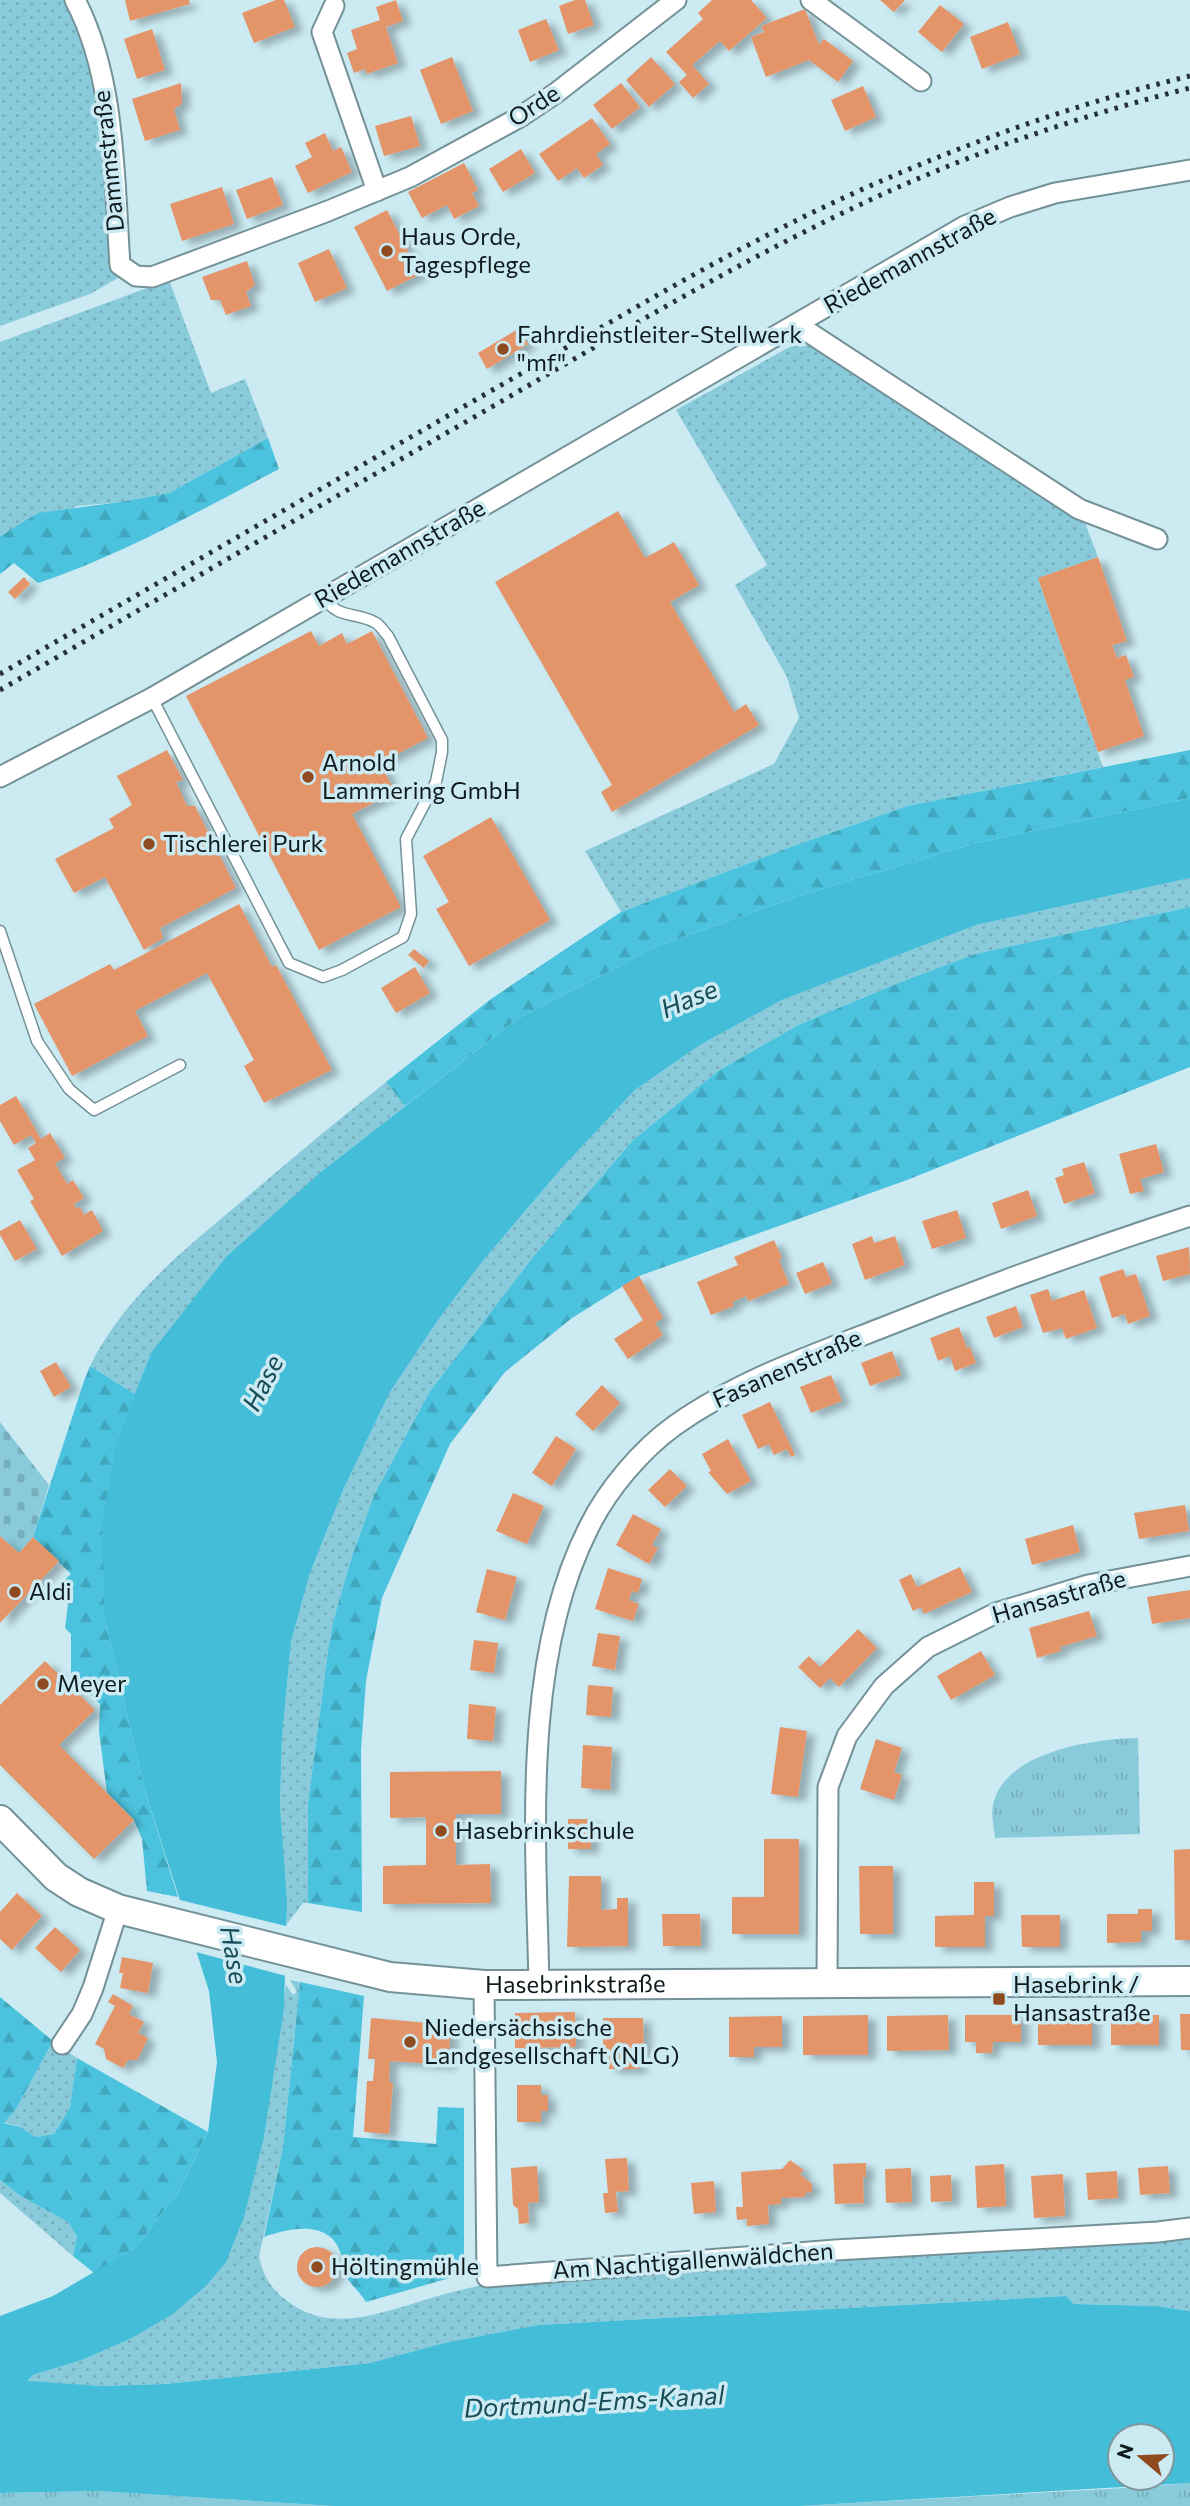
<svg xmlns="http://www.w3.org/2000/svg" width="1190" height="2506" viewBox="0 0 1190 2506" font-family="Commissioner,sans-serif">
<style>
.grass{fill:url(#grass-dots)}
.forest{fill:url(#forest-firs)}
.cemetery{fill:url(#cemetery-stones)}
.park{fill:url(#park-tufts)}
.water{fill:#43bdd8;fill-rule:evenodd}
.pier{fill:#cbeaf2}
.building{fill:#e49469;filter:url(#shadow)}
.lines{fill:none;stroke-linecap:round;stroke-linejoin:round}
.lane-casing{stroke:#749198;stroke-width:13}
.street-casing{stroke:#749198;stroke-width:23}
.secondary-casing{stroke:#749198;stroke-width:32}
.lane{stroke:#fff;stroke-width:10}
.street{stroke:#fff;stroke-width:19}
.secondary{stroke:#fff;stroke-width:28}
.rail{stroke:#253235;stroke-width:5;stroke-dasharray:3.5 7;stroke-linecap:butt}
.poi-dot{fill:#8f4a20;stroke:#cbeaf2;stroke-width:2.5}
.labels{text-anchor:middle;stroke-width:7;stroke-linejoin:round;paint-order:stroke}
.street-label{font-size:24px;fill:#0f1a1d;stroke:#cbeaf2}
.poi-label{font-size:24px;fill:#0f1a1d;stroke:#cbeaf2;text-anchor:start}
.water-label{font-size:26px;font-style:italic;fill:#184c58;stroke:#cbeaf2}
</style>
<defs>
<pattern id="grass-dots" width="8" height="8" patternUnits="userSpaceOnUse" patternTransform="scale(1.75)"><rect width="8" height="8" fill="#8acbdb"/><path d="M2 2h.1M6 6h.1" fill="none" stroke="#76aebc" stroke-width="1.8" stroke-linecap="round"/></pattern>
<pattern id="forest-firs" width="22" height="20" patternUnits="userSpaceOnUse" patternTransform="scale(1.75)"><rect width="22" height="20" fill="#4bc3de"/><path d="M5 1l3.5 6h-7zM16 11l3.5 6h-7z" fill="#40a7be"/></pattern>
<pattern id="cemetery-stones" width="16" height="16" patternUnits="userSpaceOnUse" patternTransform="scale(1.75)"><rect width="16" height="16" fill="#8acbdb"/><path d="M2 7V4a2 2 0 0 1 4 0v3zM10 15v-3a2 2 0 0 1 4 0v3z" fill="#76aebc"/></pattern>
<pattern id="park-tufts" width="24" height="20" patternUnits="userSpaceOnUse" patternTransform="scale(1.75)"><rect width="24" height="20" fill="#8acbdb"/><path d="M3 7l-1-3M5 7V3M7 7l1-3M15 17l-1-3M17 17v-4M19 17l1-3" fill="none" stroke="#76aebc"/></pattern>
<filter id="shadow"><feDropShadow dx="8" dy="4.5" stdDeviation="3.5" flood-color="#0004"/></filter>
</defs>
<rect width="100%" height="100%" fill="#cbeaf2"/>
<path class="grass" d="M0,0H66C108,84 108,186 118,278L90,294L0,326Z
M169,280L211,393L245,379L268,438L169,493L120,502L78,506L5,532L0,536V342Z
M795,344L814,347L1069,512L1083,518L1098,557L1038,578L1103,767L907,806L788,848L621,912L585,851L774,764L799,718L787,677L735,585L767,565L676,410Z
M1190,878V907L975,954L898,983L798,1025L718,1071L633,1140L533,1257L430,1391L374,1495L351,1559L333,1622L328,1651L308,1803V1903H303L287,1924L280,1806L282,1738L291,1642L310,1573L344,1488L390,1392L438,1320L482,1262L560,1170L635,1090L700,1045L782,1000L976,925Z
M386,1082L405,1106L322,1171L151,1353L135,1394L90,1366C124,1297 184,1250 241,1202C289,1161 337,1121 386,1082Z
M290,1980L300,1982L283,2147L259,2256C263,2275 270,2288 286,2300C334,2339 394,2307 445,2294C459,2290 473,2287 487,2284L836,2257L1190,2236V2311L1156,2306L1074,2304L1066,2296L538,2325L444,2343L370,2363L165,2384L101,2386L28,2382L33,2375L82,2360L130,2339L170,2316L264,2137L286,1985L293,1995L297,1992Z
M53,2041L77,2058L70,2107L54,2134L36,2137L20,2127L4,2122L16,2109Z
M0,2180L19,2195L68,2222L77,2236L73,2256L0,2193Z"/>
<path class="forest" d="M268,438L279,469C201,510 122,555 38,583L14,563L0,574V536L38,513L120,502L169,493Z
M1190,750V798L976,843L805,894L660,945L517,1019L405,1106L386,1082L491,999L621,912L788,848L907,806Z
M1190,907V1067L907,1180L639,1276L572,1318L505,1372L450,1444L382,1598L366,1681L361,1750L362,1912L308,1903V1803L328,1651L333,1622L351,1559L374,1495L430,1391L533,1257L633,1140L718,1071L798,1025L898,983L975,954Z
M90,1366L135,1394L118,1436L105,1619L145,1791L178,1897L147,1891L142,1839L134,1820L107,1793L99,1731L100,1704L71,1675V1634L65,1628L68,1604L54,1590L71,1574L33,1537L84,1381Z
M300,1982L364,1996L353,2137L436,2144L438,2107L464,2108V2274L366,2302C360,2292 351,2285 345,2275C342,2269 344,2260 341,2254C330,2219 290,2228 264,2237L283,2147Z
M0,1997L53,2041L16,2109L4,2123L20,2127L36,2137L54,2134L70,2107L77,2058L208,2132L177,2194L135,2248L94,2273L73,2256L77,2236L68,2222L19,2195L0,2180Z"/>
<path class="cemetery" d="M0,1422L49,1485L33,1537L19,1553L0,1536Z"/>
<path class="park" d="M1138,1738L1140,1834L995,1838C994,1828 991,1815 993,1805C1004,1751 1094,1739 1138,1738Z
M1190,2483V2506H800L1142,2487Z
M98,2491L334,2506H0V2493Z"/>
<path class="water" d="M1190,798V878L976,925L782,1000L700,1045L635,1090L560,1170L482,1262L438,1320L390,1392L344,1488L310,1573L291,1642L282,1738L280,1806L287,1903L284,2008L264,2137L244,2217L226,2262L206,2286L170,2316L130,2339L82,2360L33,2375L28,2381L101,2386L165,2384L370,2363L444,2343L538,2325L1066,2296L1074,2304L1156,2306L1190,2311V2483L800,2506H334L98,2491L0,2493V2316L53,2296L135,2248L177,2194L208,2132L217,2062L209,1991L145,1791L105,1619L102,1523L118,1436L151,1353L226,1257L322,1171L517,1019L660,945L805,894L976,843ZM1120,2436H1162V2478H1120Z"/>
<path class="pier" d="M176,1899L290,1927V1977L192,1951Z"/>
<path class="building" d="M125,0H189L190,4L130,21Z
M276,0H284L295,27L254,43L242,13Z
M396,0L403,21L386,27L398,63L367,74L365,69L354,73L347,53L357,49L351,30L380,20L376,7Z
M575,0H585L594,25L568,34L559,6Z
M712,0H751L767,18L729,51L720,41L692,65L709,84L693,98L679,82L687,75L666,52L703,19L698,13Z
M880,0H905L894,12Z
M940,5L964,24L942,52L918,32Z
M805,9L819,45L824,39L853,61L838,82L809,60L766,77L751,37L764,32L761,26Z
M546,19L559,50L530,62L518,30Z
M1008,22L1020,54L982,69L970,37Z
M152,29L165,70L137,79L124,39Z
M452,57L473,111L441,124L420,70Z
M651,57L675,84L649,107L626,80Z
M181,83L182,104L174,109L180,130L145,141L132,99Z
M621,83L640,107L612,129L593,105Z
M863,86L876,117L845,131L831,100Z
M411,116L420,146L384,156L375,126Z
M592,118L610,144L596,154L603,165L584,178L577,168L558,181L539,154Z
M325,133L333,151L341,147L352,172L308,193L295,166L312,157L305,143Z
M521,149L535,173L503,192L489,169Z
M464,163L478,190L472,193L479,206L454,219L447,205L422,218L408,192Z
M272,177L283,205L247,219L236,190Z
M222,187L234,224L182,241L170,204Z
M387,210L420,274L387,291L354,227Z
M329,249L347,288L315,302L298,263Z
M247,261L255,285L246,292L251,306L226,315L220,300H211L202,277Z
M518,329L528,344L487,369L478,353Z
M618,511L645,558L674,542L699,585L670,602L734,712L746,704L759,725L612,812L601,792L612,785L495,582Z
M1098,557L1127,641L1112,645L1117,658L1126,655L1134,677L1125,680L1144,736L1098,752L1038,578Z
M24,577L30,584L15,599L8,592Z
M311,631L319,646L342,633L347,644L372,631L428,738L380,763L395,792L352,814L401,907L319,950L186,696Z
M167,750L183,780L176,782L187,806H195L236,888L160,928L163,938L144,950L105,877L74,893L55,859L114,828L109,819L132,805L117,776Z
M491,817L550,920L469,966L436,909L449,902L423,856Z
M239,904L272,967L276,965L332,1070L264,1103L244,1066L254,1060L207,973L135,1011L148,1036L72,1076L34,1004L110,964L114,970Z
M414,949L429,961L424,968L408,955Z
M415,967L430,993L396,1013L381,988Z
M16,1096L41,1139L50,1133L65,1158L55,1163L67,1184L73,1180L84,1198L74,1204L77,1209L80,1207L84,1215L92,1210L103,1231L62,1256L30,1201L34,1199L17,1170L35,1160L28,1148L36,1143L31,1135L14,1145L0,1121V1105Z
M1156,1144L1164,1172L1140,1179L1144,1191L1130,1194L1119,1154Z
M1084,1162L1095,1193L1064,1204L1055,1178L1064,1175L1062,1169Z
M1028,1190L1037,1216L1001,1229L992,1203Z
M957,1210L966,1238L932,1249L922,1221Z
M20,1220L37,1249L15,1261L0,1235V1231Z
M872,1236L874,1243L895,1236L905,1265L865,1280L852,1244Z
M774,1240L782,1258L779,1260L789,1284L749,1301L746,1296L732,1302L734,1306L711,1315L697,1282L738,1265L734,1257Z
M1189,1247L1190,1274L1163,1281L1156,1256Z
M823,1262L832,1283L805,1294L796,1273Z
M1123,1269L1126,1277L1136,1274L1150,1316L1128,1324L1125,1314L1112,1318L1099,1277Z
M639,1276L663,1318L655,1323L663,1335L628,1359L614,1339L643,1320L622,1286Z
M1048,1289L1052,1301L1084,1290L1097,1328L1066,1339L1062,1328L1043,1333L1030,1295Z
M1016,1306L1023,1327L994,1338L986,1317Z
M959,1327L967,1348L970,1347L976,1363L955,1371L950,1356L938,1361L930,1338Z
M892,1351L901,1375L870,1386L861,1363Z
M56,1362L71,1387L54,1397L40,1371Z
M831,1375L842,1401L811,1413L800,1387Z
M602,1385L620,1403L593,1431L575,1414Z
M770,1402L795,1455L791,1457L787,1449L774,1455L769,1444L758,1449L742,1415Z
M556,1436L576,1449L552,1486L532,1473Z
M728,1439L751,1481L727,1494L708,1472L711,1471L702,1454Z
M670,1469L687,1486L665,1507L648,1490Z
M513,1493L544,1506L527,1544L496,1531Z
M1185,1505L1189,1531L1139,1539L1134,1513Z
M633,1514L661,1529L652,1545L658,1548L649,1564L616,1545Z
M1073,1525L1080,1552L1032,1565L1025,1539Z
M0,1536L19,1553L33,1537L59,1561L0,1623Z
M960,1567L972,1592L924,1614L921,1607L913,1611L899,1580L911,1574L917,1587Z
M608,1568L642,1579L638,1593L632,1591L629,1600L639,1604L633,1621L595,1609Z
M487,1569L517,1577L505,1620L476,1612Z
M1190,1590V1618L1152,1624L1147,1597Z
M1089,1611L1097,1636L1060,1647L1061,1651L1037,1658L1029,1628Z
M858,1629L877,1648L839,1687L830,1678L820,1688L798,1667L809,1656L820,1667Z
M598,1633L620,1636L615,1670L592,1666Z
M474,1640L498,1643L494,1673L470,1670Z
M981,1651L995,1675L951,1700L937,1676Z
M45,1661L95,1710L59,1745L134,1820L94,1859L0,1765V1705Z
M588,1685L613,1687L611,1717L586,1715Z
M469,1704L496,1707L493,1741L467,1739Z
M780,1727L807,1731L798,1797L771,1794Z
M876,1739L902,1748L894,1772L902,1775L894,1800L860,1789Z
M583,1745L612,1747L610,1790L581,1788Z
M501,1771V1814H456V1865L490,1864L491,1903L383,1904V1866L426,1865V1817L390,1818V1772Z
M568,1819H591V1849H568Z
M764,1839H799V1934H732V1897H764Z
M1190,1849V1940H1175L1174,1850Z
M859,1866H893V1934H860Z
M569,1876H601V1910L617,1909V1898H628V1946L567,1947Z
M974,1882H994V1916H985V1947H935V1916L974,1915Z
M17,1893L42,1916L12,1950L0,1939V1912Z
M1138,1909H1152V1931H1141V1942L1107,1943V1914H1138Z
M662,1914H700L701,1946H663Z
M1021,1915H1060V1947H1022Z
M55,1927L80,1950L61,1972L35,1948Z
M122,1957L153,1963L148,1993L120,1988L123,1973H119Z
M113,1994L133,2006L129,2014L144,2022L138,2033L148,2038L137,2060H128L123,2068L106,2059L104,2049L95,2044L115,2006L108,2002Z
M575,2012L576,2047L515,2048V2013Z
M1038,2014H1092V2045H1038Z
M1180,2014H1190V2050H1181Z
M868,2015V2055H803V2016Z
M948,2015L949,2050L887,2051V2016Z
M965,2015H1021V2042H993L992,2053H976V2042H965Z
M1111,2015H1159V2045H1111Z
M782,2016V2047H754V2057H729V2017Z
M371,2018L451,2025L448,2065L390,2061L389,2082L393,2083L389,2134L364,2132L367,2081H373L375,2059H368Z
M603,2018H643L644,2053H638L639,2069H609V2054H603Z
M517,2085H541V2095H548V2111H541V2122H517Z
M627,2158L629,2191L616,2192L618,2212L605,2213L603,2193H608L605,2159Z
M790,2160L804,2170L800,2174L812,2184V2192L805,2193V2197L781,2198V2204L768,2205L769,2224L747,2226V2219L737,2220L736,2207H743L741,2172L782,2169Z
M866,2163V2177H863L864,2203L835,2204L833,2164Z
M1004,2164L1006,2206L977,2208L975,2166Z
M537,2166L539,2202L528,2203L529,2223L519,2224L518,2209L513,2205L511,2168Z
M1168,2166L1170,2193L1140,2195L1138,2168Z
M911,2168L912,2202L886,2203L885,2169Z
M1117,2171L1118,2198L1088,2200L1086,2173Z
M1063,2174L1065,2216L1034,2218L1031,2176Z
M951,2175L952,2201L931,2202L930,2176Z
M714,2181L716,2212L694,2214L691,2183Z
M297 2267a20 20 0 1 1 40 0a20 20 0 1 1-40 0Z"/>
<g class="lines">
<defs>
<path id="lane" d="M152,698L289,963L323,977L342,970L403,937L411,914L406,839L436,782L442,752V740L388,636C384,632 380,625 376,623C358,612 336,619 325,598
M0,931L37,1041L69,1089L94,1110L180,1065"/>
<path id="street" d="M75,0C116,78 114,179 120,265L136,276L152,277L328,211L410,177L520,117L556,93L676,0
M811,0L921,81
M334,6L322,32L377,191
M796,324L1079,509L1157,539
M0,777L152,698L965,226L1010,207L1055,193L1190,170
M827,1984L828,1787L847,1736L884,1686L928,1647L996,1613L1088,1585L1190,1566
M484,1985L487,2277L835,2250L1158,2232L1190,2228
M539,1985C536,1840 521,1660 589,1527C607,1490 641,1450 674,1426C736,1382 809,1356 879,1329C981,1288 1085,1250 1190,1216
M62,2044L82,2014L93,1988L118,1909"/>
<g id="secondary">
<path id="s1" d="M0,1820L56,1877L79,1892L118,1909L390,1977L484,1985H516L1190,1981"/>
</g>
</defs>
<use href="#lane" class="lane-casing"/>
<use href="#street" class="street-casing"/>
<use href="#secondary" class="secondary-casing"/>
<use href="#lane" class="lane"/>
<use href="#street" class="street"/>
<use href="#secondary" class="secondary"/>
<path class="rail" d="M0,674C163,580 326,486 489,392C609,324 728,250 854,193C963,144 1074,104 1190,76
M0,690C165,595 330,500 495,405C614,336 731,266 855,207C962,156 1075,117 1190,88"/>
</g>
<g class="poi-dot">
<circle cx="387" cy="251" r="7"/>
<circle cx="503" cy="349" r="7"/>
<circle cx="308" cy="777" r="7"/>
<circle cx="149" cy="844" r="7"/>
<circle cx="15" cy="1592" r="7"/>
<circle cx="43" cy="1684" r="7"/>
<circle cx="441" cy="1831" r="7"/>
<rect x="992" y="1992" width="14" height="14" rx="3.5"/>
<circle cx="410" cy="2042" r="7"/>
<circle cx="317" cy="2267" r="7"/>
</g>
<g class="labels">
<g class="street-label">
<text transform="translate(534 106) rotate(-33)" y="8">Orde</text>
<text transform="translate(109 161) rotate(-96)" y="8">Dammstraße</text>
<text transform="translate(910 261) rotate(-29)" y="8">Riedemannstraße</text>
<text transform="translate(400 554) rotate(-30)" y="8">Riedemannstraße</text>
<text transform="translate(787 1369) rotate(-24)" y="8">Fasanenstraße</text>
<text transform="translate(1059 1597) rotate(-16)" y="8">Hansastraße</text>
<text dy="8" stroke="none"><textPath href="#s1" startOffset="616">Hasebrinkstraße</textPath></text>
<text transform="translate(693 2261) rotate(-4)" y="8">Am Nachtigallenwäldchen</text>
</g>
<g class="poi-label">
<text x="401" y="245">Haus Orde,<tspan x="401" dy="28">Tagespflege</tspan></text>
<text x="517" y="343">Fahrdienstleiter-Stellwerk<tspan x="517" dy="28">"mf"</tspan></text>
<text x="322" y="771">Arnold<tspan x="322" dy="28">Lammering GmbH</tspan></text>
<text x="163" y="852">Tischlerei Purk</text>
<text x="29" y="1600">Aldi</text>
<text x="57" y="1692">Meyer</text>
<text x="455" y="1839">Hasebrinkschule</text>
<text x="1013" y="1993">Hasebrink /<tspan x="1013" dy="28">Hansastraße</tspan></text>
<text x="424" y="2036">Niedersächsische<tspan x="424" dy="28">Landgesellschaft (NLG)</tspan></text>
<text x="331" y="2275">Höltingmühle</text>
</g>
<g class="water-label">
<text transform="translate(689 999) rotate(-23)" y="9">Hase</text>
<text transform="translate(263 1383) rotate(-63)" y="9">Hase</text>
<text transform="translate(234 1955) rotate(80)" y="9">Hase</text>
<text transform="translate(594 2402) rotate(-3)" y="9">Dortmund-Ems-Kanal</text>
</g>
</g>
<g transform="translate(1141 2457) rotate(289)"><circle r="33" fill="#cbeaf2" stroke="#80979d" stroke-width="2"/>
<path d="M0-5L12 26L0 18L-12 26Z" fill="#8f4a20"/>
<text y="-10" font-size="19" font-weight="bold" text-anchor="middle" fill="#0f1a1d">N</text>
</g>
</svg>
